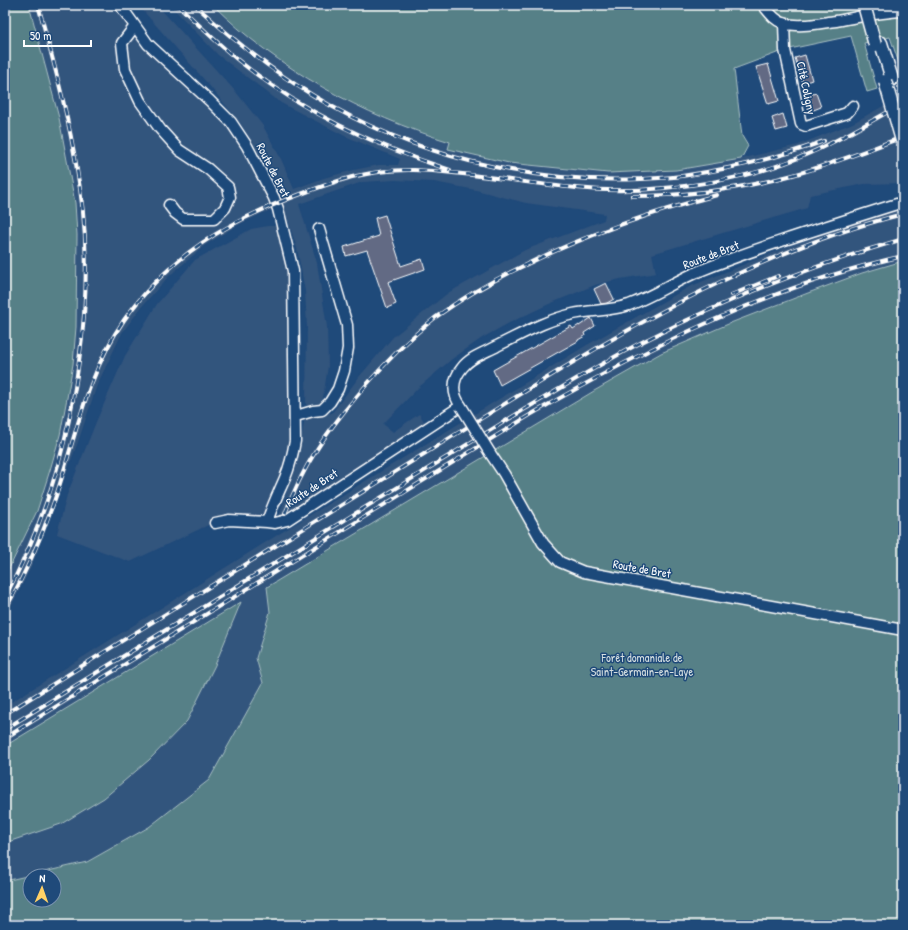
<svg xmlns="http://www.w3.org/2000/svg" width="908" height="930" viewBox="0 0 908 930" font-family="'Patrick Hand',sans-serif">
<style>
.built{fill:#33547d}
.green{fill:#568087;stroke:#aac0c3;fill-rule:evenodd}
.building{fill:#626a84;stroke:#fff}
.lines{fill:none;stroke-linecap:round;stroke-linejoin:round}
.minor-casing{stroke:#fff;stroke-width:13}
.major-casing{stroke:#fff;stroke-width:15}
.minor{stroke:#1f4a7a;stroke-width:10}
.major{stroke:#1f4a7a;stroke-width:12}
.rail-casing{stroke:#fff;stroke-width:4}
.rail{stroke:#1f4a7a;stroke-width:2.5;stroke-dasharray:8;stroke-linecap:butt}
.minor-bridge-casing{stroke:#fff;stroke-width:13;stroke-linecap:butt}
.major-bridge-casing{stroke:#fff;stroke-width:15;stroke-linecap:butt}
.minor-bridge{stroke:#1f4a7a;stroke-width:10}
.major-bridge{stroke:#1f4a7a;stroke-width:12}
.labels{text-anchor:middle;stroke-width:3;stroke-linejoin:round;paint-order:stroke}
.street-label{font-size:12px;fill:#fff;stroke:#1f4a7a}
.park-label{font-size:12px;fill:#d5dfe1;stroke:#1f4a7a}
</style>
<rect width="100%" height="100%" fill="#1f4a7a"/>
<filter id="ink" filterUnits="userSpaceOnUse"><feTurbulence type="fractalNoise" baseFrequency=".025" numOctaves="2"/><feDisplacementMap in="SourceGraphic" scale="8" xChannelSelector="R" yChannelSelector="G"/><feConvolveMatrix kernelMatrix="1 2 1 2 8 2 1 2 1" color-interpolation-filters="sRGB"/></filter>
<g filter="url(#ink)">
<path class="built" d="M29,5H120L131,21L231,122L274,198L279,195L262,159L241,124L208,84L138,5H157L236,92L263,126L281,159L294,189L324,178L354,170L379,165H398L400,159L345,136L281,103L218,55L170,5H213L231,23L297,72L357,105L423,134L450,142L448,149L509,163L608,173L676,170L741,159L798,145L853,123L903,95V183L864,184L810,195L807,208L652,254L656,273L620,279L595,285L549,304L509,323L482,338L452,359L419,387L383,424L393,432L419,414L426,424L290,512L279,517L299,454L305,416L332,413L359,377L393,337L448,293L525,250L604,220L605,214L526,203L476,190L434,182L395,180L362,182L299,204L317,263L327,327L328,366L322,404L306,405L307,326L305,291L297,248L283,206L263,213L234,227L204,246L168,277L143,305L122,333L97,385L78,442L31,567L5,618V577L37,511L76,327L77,235L75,203L59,118Z
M903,207V261L862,273L808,293L733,322L661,353L594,391L267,587L270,612L256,658L263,683L209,780L149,827L87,862L5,881V843L61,824L215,665L241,602L5,746V706L271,539L587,345L689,287L787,247Z
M268,226H278L292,271L291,456L265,520L223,518L130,562L57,534L67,495L96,422L125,356L157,304L195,260L251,229Z"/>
<path class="green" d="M5,5H29L59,118L75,203L77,235L76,327L73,364L67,398L60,435L50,470L37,511L5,577Z
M213,5H903V75L890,37L864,43L877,89L867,92L851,36L785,50L734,69L742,136L748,146L741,159L676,170L608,173L509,163L448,149L450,142C364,116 276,68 213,5Z
M903,261V925H5V881L87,862L149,827L209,780L263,683L256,658L270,612L267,587L594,391L661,353L733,322L808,293L862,273ZM30,876H54V900H30Z
M241,602L215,665L187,721L149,760L104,798L61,824L5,843V746Z"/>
<path class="building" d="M805,55L812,80L803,83L795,58Z
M768,64L779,101L768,104L756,67Z
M816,93L821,107L811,111L806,96Z
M783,114L787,128L776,131L772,118Z
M385,215L401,266L422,259L425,269L388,282L396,304L387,308L367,250L346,256L344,247L379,236L375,218Z
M606,283L614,299L607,303L601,304L594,289Z
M591,318L595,326L584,333L585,336L578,340V341L500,385L493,370L571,326L573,329L579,325V326Z"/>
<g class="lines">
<defs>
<path id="minor" d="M120,5L148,44L210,101L231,122L247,146L274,198L278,209L293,271L295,441C293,453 290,466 285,478C279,492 272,506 267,522L275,523L287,520L461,406C452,394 452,380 462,368C470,357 486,352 497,346C522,334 546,320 573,314C591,310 611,311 629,305C653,296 674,282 697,272C764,245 834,224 903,202
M763,5C769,12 774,20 783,23C800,28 819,23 836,21C858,17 880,12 903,11
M784,23L785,50L801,124L806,126L847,113L853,106
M135,26L122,43L125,69L140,101L160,129L179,150L208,169L228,187L230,197L225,208L214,219H183L175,213L169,205
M296,416L313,411L322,410L330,402L338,389L344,371L348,348L347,325L319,229
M490,453L504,474L543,543L560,562L584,572L903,630
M215,523L229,520L267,522"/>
<path id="major" d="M881,43L892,79"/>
</defs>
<use href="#minor" class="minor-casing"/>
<use href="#major" class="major-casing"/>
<use href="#minor" class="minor"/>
<use href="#major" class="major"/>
<defs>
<path id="rail" d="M178,5C199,25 220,46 243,64C304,113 376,146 450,170
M195,5C232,39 270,70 314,96C411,155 527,184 641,179C654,178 668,178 682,176C730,169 778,158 824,141
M632,196C683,196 735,190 785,177C825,167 864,151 903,137
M731,295L778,276
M285,514C303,466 324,435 357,396C381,367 407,340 436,317C462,298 490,282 519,268C583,236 648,213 717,195
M5,597C45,523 68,445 79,361C86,312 88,262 83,212C75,141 57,73 38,5
M5,610C26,573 43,534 57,493C76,434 88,372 124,320C170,255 228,221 301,194C341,179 371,169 414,170C469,172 522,183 576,188C605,191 634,191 664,188C712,184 766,173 810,153C842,139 872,120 903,104
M5,714C147,625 290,537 432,449C579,358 734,256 903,214
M5,729L525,409C565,386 603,362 644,341C727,299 814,265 903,239
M5,738L530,415C648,347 770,286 903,256"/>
</defs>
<use href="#rail" class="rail-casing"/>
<use href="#rail" class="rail"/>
<defs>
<path id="minor-bridge" d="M461,406L490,453"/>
<path id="major-bridge" d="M864,5L875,45
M885,81L903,144"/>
</defs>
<use href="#minor-bridge" class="minor-bridge-casing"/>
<use href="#major-bridge" class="major-bridge-casing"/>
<use href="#minor-bridge" class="minor-bridge"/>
<use href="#major-bridge" class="major-bridge"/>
</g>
</g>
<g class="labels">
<g class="street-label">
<text transform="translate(806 88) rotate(78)" y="4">Cité Coligny</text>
<text transform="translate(273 170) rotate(63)" y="4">Route de Bret</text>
<text transform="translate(711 255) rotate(-21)" y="4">Route de Bret</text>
<text transform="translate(312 488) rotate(-33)" y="4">Route de Bret</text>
<text transform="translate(642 569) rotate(10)" y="4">Route de Bret</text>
</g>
<g class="park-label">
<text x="642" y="662">Forêt domaniale de<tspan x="642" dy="14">Saint-Germain-en-Laye</tspan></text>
</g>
</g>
<rect width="908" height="930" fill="none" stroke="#1f4a7a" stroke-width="20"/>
<rect x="10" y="10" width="888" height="910" fill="none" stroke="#fff" stroke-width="1.5" filter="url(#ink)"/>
<g transform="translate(42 888) rotate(2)"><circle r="19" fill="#1f4a7a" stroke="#7992af"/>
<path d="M0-3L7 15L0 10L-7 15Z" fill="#ffd166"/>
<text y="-6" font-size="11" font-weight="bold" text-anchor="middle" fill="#ffffff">N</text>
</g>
<path d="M24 40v6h67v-6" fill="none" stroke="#ffffff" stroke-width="2"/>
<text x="30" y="40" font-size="12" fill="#ffffff" stroke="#1f4a7a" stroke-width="3" paint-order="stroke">50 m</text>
</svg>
